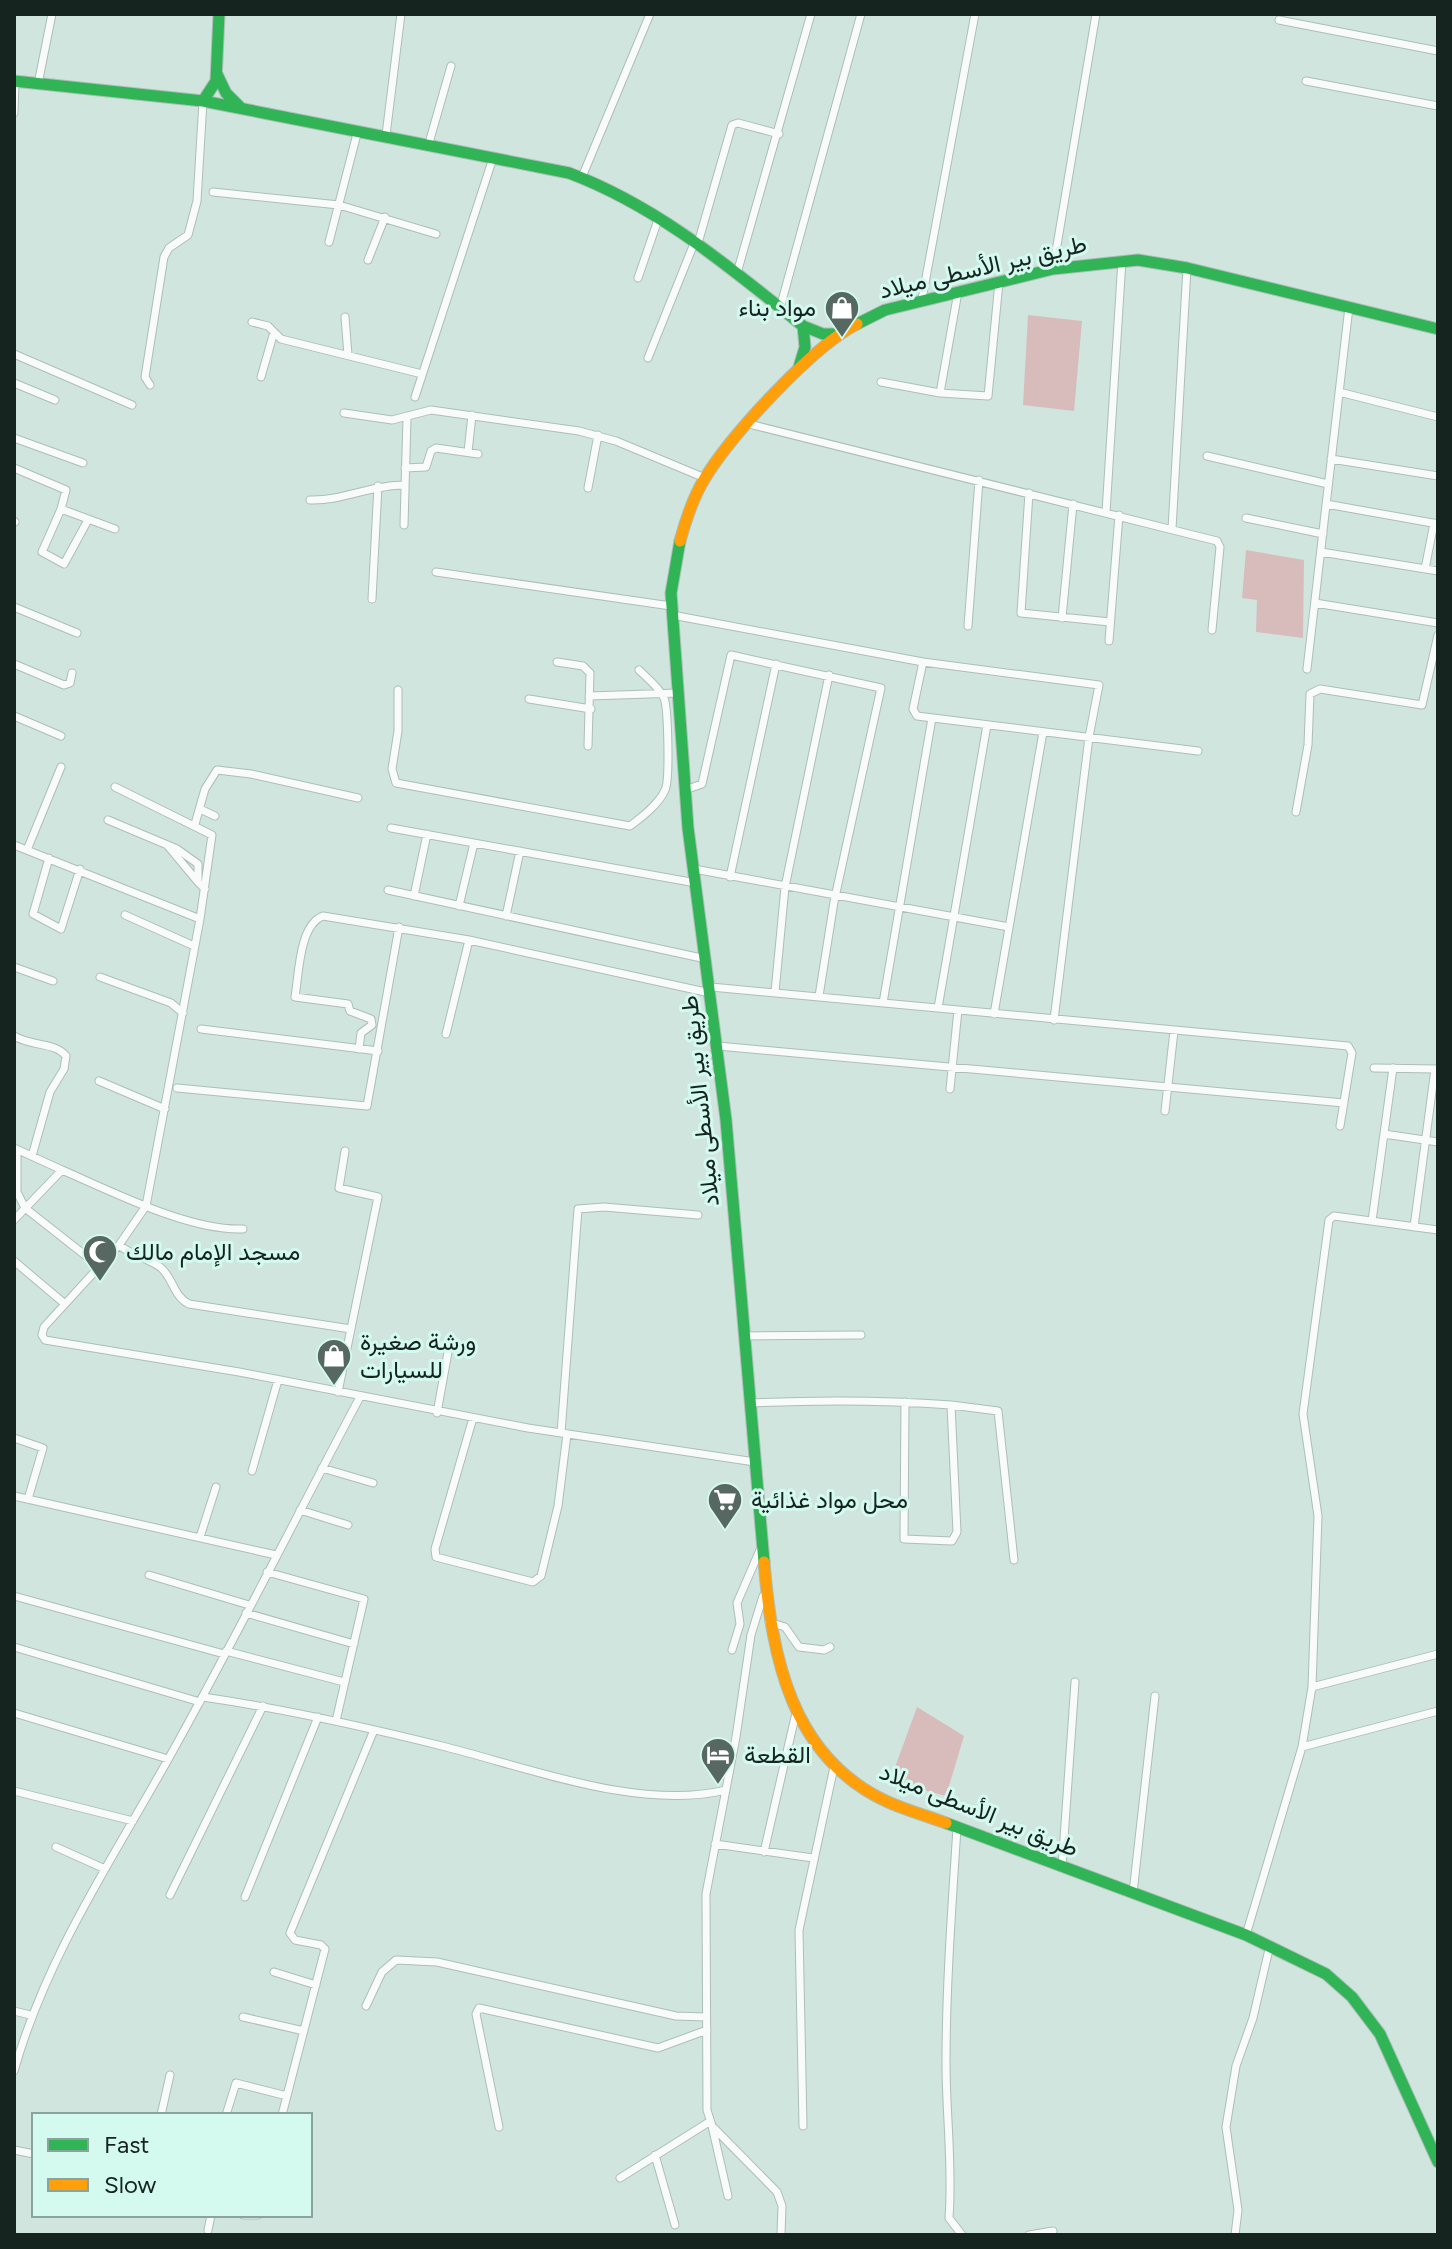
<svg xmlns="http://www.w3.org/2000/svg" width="1452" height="2249" viewBox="0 0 1452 2249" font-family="Figtree,Vazirmatn,sans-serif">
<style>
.green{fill:#d8bcbb}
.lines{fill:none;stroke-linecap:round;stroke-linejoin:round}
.street-casing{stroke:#adbeb9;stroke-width:9}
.fast-casing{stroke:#adbeb9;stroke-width:13}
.slow-casing{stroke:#adbeb9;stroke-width:13}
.street{stroke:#f8fbfa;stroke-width:7}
.fast{stroke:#30b455;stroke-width:11}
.slow{stroke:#ff9f0a;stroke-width:11}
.labels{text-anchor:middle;stroke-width:6;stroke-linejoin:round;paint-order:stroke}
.street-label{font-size:24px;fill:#162420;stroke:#d4faef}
.poi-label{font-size:24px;fill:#162420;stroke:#d4faef;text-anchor:start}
</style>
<rect width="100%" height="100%" fill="#cfe5de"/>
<path class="green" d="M1028,315L1082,321L1074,411L1023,405Z
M1246,550L1304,560L1303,638L1256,632L1257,600L1242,598Z
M917,1707L964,1736L946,1796L890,1781Z"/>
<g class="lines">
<defs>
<path id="street" d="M1279,20L1438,51
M1306,81L1438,106
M38,84L52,14
M14,113L15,81
M386,135L401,14
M429,143L451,66
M582,177L650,14
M213,192L339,205L436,234
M329,242L358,130
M698,243L732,125L738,123L779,134
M368,260L385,217
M1053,269L1096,14
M737,273L811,14
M638,278L659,217
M922,299L975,14
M780,308L861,14
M345,317L348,355
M252,322L268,326L281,339L422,374
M14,354L132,405
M648,358L695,241
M261,377L274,332
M881,382L940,393L988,396L999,282
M14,383L55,400
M150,385L145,377L164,257L169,248L188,235L197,201L203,101
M1339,392L1438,417
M940,393L958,292
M415,397L493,158
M344,413L392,420L431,410L579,431L616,441L705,478
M749,424L1217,541L1220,547L1212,630
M14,438L83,463
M468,452L472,415
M1207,456L1328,484
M1331,459L1438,476
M14,468L66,490L61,509L115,529
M405,468L426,467L431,451L436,448L478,454
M588,488L598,435
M1029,493L1021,613L1110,622
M310,500C343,501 370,485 404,485
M1326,504L1438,524
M61,509L42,552L64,564L88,520
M1106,512L1122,260
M1246,518L1323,534
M14,521L15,522
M404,525L407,418
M1172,529L1187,268
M1321,552L1438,571
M1425,569L1434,523
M436,572L671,606
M372,599L378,486
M1315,603L1438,623
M14,607L77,633
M672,615L923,662L1099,685L1089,737L1054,1020
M1062,618L1073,504
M968,626L979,480
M1109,641L1119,515
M557,662L583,666L590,673L588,746
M923,662L913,709L917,716L1198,751
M14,664L64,685L70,683L72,673
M1307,669L1349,307
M398,690V731L392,769L396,783L630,826C642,817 659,804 665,790C670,781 668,707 664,698C659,687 647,678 639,670
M589,696L678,693
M529,699L591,709
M14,716L61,736
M115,787L212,835L200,919
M685,790L702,784L731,655L881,688L834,902L819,996
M200,809L215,816
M1296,812L1308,745L1310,694L1320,689L1422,705L1438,635
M108,820L177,849L198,864V882L205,889
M195,824L205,789L217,770L251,774L358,798
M391,828L696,883
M14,845L200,919L146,1206L119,1245L44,1327L42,1335L45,1340L239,1372L528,1428L755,1462
M168,846L198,882
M27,850L61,767
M49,858L33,914L61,929L80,869
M694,869L1009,927
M730,877L776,664
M388,890L706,959
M414,896L427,834
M459,906L474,843
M125,915L194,946
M506,916L520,851
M14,967L53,981
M100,977L171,1003L183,1013
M711,987L1348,1046L1352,1053L1340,1126
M775,992L785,887L829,675
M883,1003L932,718
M938,1008L987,725
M994,1014L1043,732
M201,1029L378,1051
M446,1034L469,940
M14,1036C33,1047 55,1042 66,1056L64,1069L50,1092L32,1156
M718,1046L1344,1103
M359,1049L361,1033L372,1025L371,1019L350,1011L348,1004L295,997C299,974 299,925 323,916L469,940L710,993
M1374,1068L1436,1069
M99,1081L165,1109
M177,1088L367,1106L399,927
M950,1089L958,1010
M1165,1111L1174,1031
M1384,1134L1438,1142
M14,1148L62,1170
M17,1150V1192L25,1208L100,1267
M14,1220L62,1170C113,1192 189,1231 243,1229
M1372,1221L1393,1068
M1414,1227L1435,1069
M119,1245C132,1256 148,1258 160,1267C173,1277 173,1296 189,1304L351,1329
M14,1261L65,1304
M745,1336L861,1335
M338,1392L378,1197L339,1188L345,1151
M750,1403C817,1400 884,1400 951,1405L957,1532L952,1541L904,1539L905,1402
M951,1405L998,1411L1014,1560
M437,1413L448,1352
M473,1418L435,1549L436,1557L533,1582L541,1576L558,1506L567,1434
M561,1433L578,1209L604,1207L698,1215
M14,1438L43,1448L28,1499
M322,1468L373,1483
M252,1471L278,1380
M14,1496L276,1555
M300,1510L348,1525
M200,1537L216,1487
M267,1572L364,1599L336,1721
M149,1575L249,1605
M14,1596L224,1654
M763,1596L751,1635L736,1737L706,1894L707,2110L712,2126L777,2192L782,2206L781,2235
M246,1613L354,1644
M769,1622L785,1627L799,1647L824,1650L830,1647
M14,1647L200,1702
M732,1650L740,1624L737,1603L760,1550
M226,1651L344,1682
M1312,1687L1438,1654
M203,1697C285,1709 366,1727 446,1747C529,1768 640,1811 726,1790
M14,1713L168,1759
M1302,1747L1438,1711
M14,1791L133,1821
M957,1828C952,1906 946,1985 946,2063C946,2115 953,2166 949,2218L962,2235
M715,1844L813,1858
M56,1847L105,1869
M764,1852L795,1717
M1062,1867L1075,1682
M1133,1893L1155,1696
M170,1895L263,1706
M245,1897L318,1717
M1246,1935L1302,1747L1312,1687L1318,1516L1303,1414L1329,1220L1334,1216L1438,1230
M274,1972L316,1985
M366,2006L382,1972L396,1960L437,1962L676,2016L706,2017
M14,2011L30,2015
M243,2017L304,2031
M14,2071C47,1955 112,1860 170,1756C236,1638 296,1517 360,1397
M161,2115L170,2075
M226,2115L236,2083L287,2096
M282,2115L325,1949L321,1945L295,1940L290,1933L374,1730
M712,2126L728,2196
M803,2126L799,1930L834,1767
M499,2127L476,2014L479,2008L658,2048L707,2030
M14,2150L34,2154
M655,2155L675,2225
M620,2178L709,2122
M243,2215H258
M208,2230L211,2215
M1029,2235L1053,2231
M1235,2235L1238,2210L1226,2127L1236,2066L1253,2018L1270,1945"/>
<path id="fast" d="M217,74L226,93L241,108
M14,81L203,101L569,173C659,207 729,267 803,326L823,334H837
M203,101L216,81L219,14
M857,324L885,310L1053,269L1138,260L1187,268L1438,329
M799,367L805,347L803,326
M680,541L671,593L688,828L726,1120L764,1562
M946,1823L1246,1935L1326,1974L1352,1997L1380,2034L1438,2162"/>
<path id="slow" d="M680,541C686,519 693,497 705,478C732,434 813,346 857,324
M764,1562C772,1657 791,1758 888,1802C906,1810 927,1816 946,1823"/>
</defs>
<use href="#street" class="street-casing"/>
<use href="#fast" class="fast-casing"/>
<use href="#slow" class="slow-casing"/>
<use href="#street" class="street"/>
<use href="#fast" class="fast"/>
<use href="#slow" class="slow"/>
</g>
<defs>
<symbol id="shop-pin" viewBox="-11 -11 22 30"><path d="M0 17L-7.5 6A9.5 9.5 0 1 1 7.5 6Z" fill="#576862" stroke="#d4faef"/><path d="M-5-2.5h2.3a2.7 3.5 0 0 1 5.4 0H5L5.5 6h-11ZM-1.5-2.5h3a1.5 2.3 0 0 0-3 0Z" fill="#fff"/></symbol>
<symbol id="mosque-pin" viewBox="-11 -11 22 30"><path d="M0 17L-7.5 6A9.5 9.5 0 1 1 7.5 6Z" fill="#576862" stroke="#d4faef"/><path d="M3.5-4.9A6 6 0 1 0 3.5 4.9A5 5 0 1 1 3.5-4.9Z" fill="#fff"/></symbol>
<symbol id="supermarket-pin" viewBox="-11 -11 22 30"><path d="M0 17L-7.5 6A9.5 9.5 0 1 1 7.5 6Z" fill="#576862" stroke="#d4faef"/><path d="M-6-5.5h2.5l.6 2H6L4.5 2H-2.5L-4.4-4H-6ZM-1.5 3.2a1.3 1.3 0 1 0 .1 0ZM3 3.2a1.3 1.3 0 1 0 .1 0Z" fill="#fff"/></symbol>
<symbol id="hotel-pin" viewBox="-11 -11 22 30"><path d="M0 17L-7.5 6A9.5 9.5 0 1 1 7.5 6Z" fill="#576862" stroke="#d4faef"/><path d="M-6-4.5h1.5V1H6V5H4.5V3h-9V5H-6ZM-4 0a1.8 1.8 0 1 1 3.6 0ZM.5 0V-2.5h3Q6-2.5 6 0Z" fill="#fff"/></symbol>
</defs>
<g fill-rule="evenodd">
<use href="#shop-pin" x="822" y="288" width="40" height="54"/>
<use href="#mosque-pin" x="80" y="1232" width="40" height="54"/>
<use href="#shop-pin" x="314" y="1336" width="40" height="54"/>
<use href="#supermarket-pin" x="705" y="1480" width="40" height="54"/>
<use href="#hotel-pin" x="698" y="1735" width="40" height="54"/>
</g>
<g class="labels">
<g class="street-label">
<text transform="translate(983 267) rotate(-13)" y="8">طريق بير الأسطى ميلاد</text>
<text transform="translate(700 1101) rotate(-96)" y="8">طريق بير الأسطى ميلاد</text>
<text transform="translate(979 1810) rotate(22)" y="8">طريق بير الأسطى ميلاد</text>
</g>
<g class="poi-label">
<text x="816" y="316" text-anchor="end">مواد بناء</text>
<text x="126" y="1260">مسجد الإمام مالك</text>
<text x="360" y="1350">ورشة صغيرة<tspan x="360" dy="28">للسيارات</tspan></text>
<text x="751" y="1508">محل مواد غذائية</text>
<text x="744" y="1763">القطعة</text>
</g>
</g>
<rect width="1452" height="2249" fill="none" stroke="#162420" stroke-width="32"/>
<rect x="32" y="2113" width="280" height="104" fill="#d4faef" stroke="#88a49c" stroke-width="2"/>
<rect x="48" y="2139" width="40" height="12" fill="#30b455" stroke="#88a49c" stroke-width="2"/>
<text x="104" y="2153" font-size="24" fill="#162420">Fast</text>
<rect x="48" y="2179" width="40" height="12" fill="#ff9f0a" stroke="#88a49c" stroke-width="2"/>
<text x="104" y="2193" font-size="24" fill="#162420">Slow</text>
</svg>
